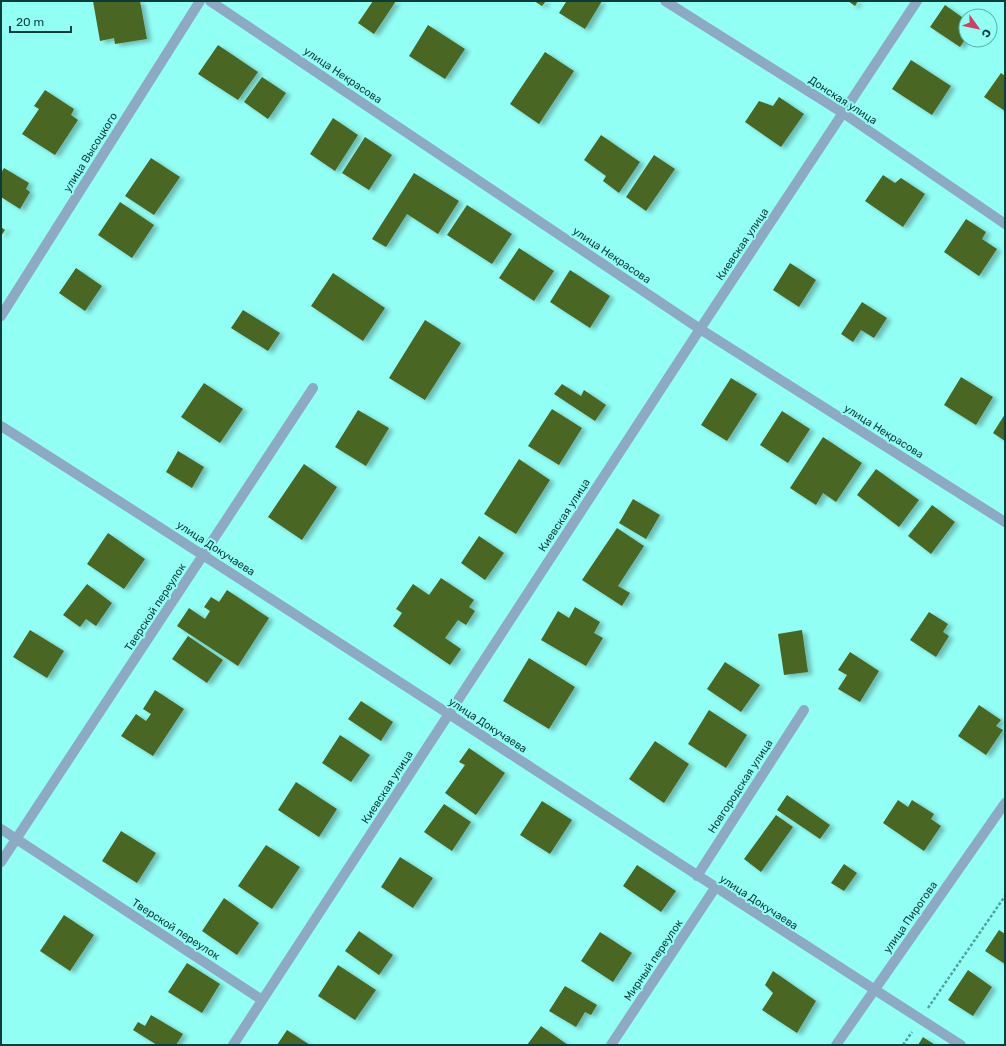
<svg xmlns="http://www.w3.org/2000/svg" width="1006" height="1046" viewBox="0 0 1006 1046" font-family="Rubik,sans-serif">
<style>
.building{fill:#4a6621;filter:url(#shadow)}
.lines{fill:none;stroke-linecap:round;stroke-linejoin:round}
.path{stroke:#51a29b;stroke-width:2.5;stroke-dasharray:3 2;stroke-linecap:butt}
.minor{stroke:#8da9c4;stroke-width:10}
.labels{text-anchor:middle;stroke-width:4;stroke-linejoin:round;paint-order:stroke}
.street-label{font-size:11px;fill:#0a3c39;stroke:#92fff5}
</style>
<defs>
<filter id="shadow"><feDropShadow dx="4.5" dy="2.5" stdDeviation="2" flood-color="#0004"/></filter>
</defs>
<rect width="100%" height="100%" fill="#92fff5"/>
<path class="building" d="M93,1H140L147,39L115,44L114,38L100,41Z
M373,1H396L374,34L358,23Z
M534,1H546L542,6Z
M564,1H602L585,29L559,13L566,2Z
M848,1H858L855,6Z
M945,5L966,20V38L960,47L930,27Z
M428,25L465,49L445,79L409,56Z
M218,45L258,72L238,100L198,74Z
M545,52L574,71L539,124L510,104Z
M911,60L951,86L932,115L892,89Z
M1001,73L1005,76V111L984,97Z
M262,77L286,93L268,119L244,102Z
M45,90L74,109L71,115L78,120L55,155L22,134L39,109L34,106Z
M779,97L804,114L781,147L745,122L759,101L773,106Z
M333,118L358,135L335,171L310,154Z
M601,135L640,162L619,193L603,181L606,176L584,160Z
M365,137L392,155L369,190L342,173Z
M654,155L675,169L646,211L626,197Z
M151,158L180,177L154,215L125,196Z
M4,168L29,183L26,189L30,192L20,209L1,197V173Z
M414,173L459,201L438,234L407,214L386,247L372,239Z
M883,175L895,183L901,178L925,194L903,227L865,201Z
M120,202L154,225L132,258L98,235Z
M467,205L512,234L492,264L447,235Z
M966,219L986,232L982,239L997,249L979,276L944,252Z
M1,227L5,230L1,236Z
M519,248L554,271L534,301L499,278Z
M790,263L816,280L799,307L773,290Z
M76,268L102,286L85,311L59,293Z
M570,270L610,296L590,328L550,302Z
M333,273L385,308L363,341L311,306Z
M862,302L887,318L874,338L861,330L853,342L841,334Z
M243,310L280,333L268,351L231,328Z
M425,320L461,343L425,400L389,378Z
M961,377L993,397L976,425L944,405Z
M731,378L757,394L727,441L701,425Z
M204,383L243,409L220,443L181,417Z
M562,384L581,396L584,390L606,405L595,421L554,394Z
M552,409L582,428L559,465L528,446Z
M358,410L389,428L366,466L335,447Z
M782,411L810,429L788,463L760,445Z
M1005,414V441L993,433Z
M823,437L862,463L836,502L823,493L816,505L790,488Z
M178,451L204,467L192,488L166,472Z
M519,459L550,480L516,534L484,514Z
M304,464L337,487L302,540L268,517Z
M876,469L919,500L899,527L857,495Z
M633,499L660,515L646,539L619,523Z
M932,505L955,522L931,554L908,536Z
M617,528L644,546L618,586L630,593L622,606L582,580Z
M108,533L145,559L124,589L87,564Z
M479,536L504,553L485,580L461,563Z
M441,578L474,600L469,607L475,611L466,625L458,620L445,638L461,649L450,665L393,626L402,613L396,609L413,584L429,595Z
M87,584L112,603L96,626L86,619L80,627L63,615Z
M227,590L269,618L238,666L177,626L189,608L205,619L210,611L204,607L211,597L219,602Z
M575,607L600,622L594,633L603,638L586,666L541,640L558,611L569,618Z
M929,612L948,624L943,632L949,636L936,657L910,640Z
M30,630L64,651L47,678L13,657Z
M802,630L808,672L784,675L778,634Z
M188,636L223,660L207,683L172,659Z
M850,652L879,671L860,702L838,689L847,675L838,670Z
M529,658L575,687L549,729L503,701Z
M725,662L760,685L741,712L707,689Z
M155,690L184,709L153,756L121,736L136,714L146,721L151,714L143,709Z
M361,701L393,722L381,741L348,719Z
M979,705L1001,720L996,726L1003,730L986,755L958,736Z
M709,710L747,735L726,768L688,744Z
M340,735L370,755L351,782L322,763Z
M655,741L689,764L664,803L629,779Z
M469,748L505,773L476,815L445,793L465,765L459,762Z
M296,782L337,809L319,837L278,810Z
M787,795L830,825L820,839L777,810Z
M898,800L908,807L912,800L934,814L931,819L941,826L924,851L883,823Z
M542,801L572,820L550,854L520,835Z
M444,804L471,822L452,851L424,832Z
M776,815L793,827L761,872L744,859Z
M121,831L156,853L137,883L102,861Z
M266,845L300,867L272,909L238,886Z
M400,857L433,878L413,908L381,887Z
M844,864L857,873L844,891L831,883Z
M637,865L676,891L661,912L623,886Z
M224,898L259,923L237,955L202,931Z
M64,915L94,935L70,971L40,951Z
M999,930L1005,934V964L985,951Z
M359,931L393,955L379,975L345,951Z
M600,932L632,953L613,982L581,961Z
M187,963L220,984L202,1013L168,992Z
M338,965L376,990L355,1020L318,996Z
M968,970L992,987L973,1016L948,1000Z
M773,971L816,1001L797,1033L762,1010L773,993L765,985Z
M565,986L597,1005L591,1015L585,1012L576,1027L549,1011Z
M151,1015L183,1034L176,1045H157L133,1030L138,1022L145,1026Z
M541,1026L568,1045H527Z
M287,1030L310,1045H277Z
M923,1037L935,1045H918Z"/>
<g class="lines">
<path class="path" d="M928,1008L1005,896
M903,1045L912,1032"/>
<path class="minor" d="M210,1L700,329L1005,522
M665,1L843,113L1005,224
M1,316L200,1
M1,426C323,630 640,840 961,1045
M1,829L262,1000
M1,862L313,388
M697,876L804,710
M233,1045L700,329L917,1
M611,1045L715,888
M836,1045L1005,803"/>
</g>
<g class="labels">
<g class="street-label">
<text transform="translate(343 75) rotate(34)" y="4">улица Некрасова</text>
<text transform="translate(843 100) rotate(33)" y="4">Донская улица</text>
<text transform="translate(90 152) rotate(-58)" y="4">улица Высоцкого</text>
<text transform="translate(742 244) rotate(-56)" y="4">Киевская улица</text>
<text transform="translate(612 255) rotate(34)" y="4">улица Некрасова</text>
<text transform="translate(884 431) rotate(32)" y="4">улица Некрасова</text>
<text transform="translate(564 515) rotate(-57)" y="4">Киевская улица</text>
<text transform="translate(216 548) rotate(33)" y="4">улица Докучаева</text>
<text transform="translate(155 607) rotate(-57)" y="4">Тверской переулок</text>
<text transform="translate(488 725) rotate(33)" y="4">улица Докучаева</text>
<text transform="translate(740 786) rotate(-57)" y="4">Новгородская улица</text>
<text transform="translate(387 787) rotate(-57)" y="4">Киевская улица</text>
<text transform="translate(759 902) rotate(33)" y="4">улица Докучаева</text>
<text transform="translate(910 917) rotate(-55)" y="4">улица Пирогова</text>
<text transform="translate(176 929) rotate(33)" y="4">Тверской переулок</text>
<text transform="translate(653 960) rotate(-56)" y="4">Мирный переулок</text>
</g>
</g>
<rect width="1006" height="1046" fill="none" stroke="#0a3c39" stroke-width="4"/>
<g transform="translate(978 28) rotate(123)"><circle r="19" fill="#92fff5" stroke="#5cb1aa"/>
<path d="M0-3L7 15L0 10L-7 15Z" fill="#ce4066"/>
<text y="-6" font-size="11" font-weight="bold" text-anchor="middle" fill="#0a3c39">С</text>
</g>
<path d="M10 26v6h61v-6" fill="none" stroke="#0a3c39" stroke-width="2"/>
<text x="16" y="26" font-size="12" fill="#0a3c39" stroke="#92fff5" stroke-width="3" paint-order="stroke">20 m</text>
</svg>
